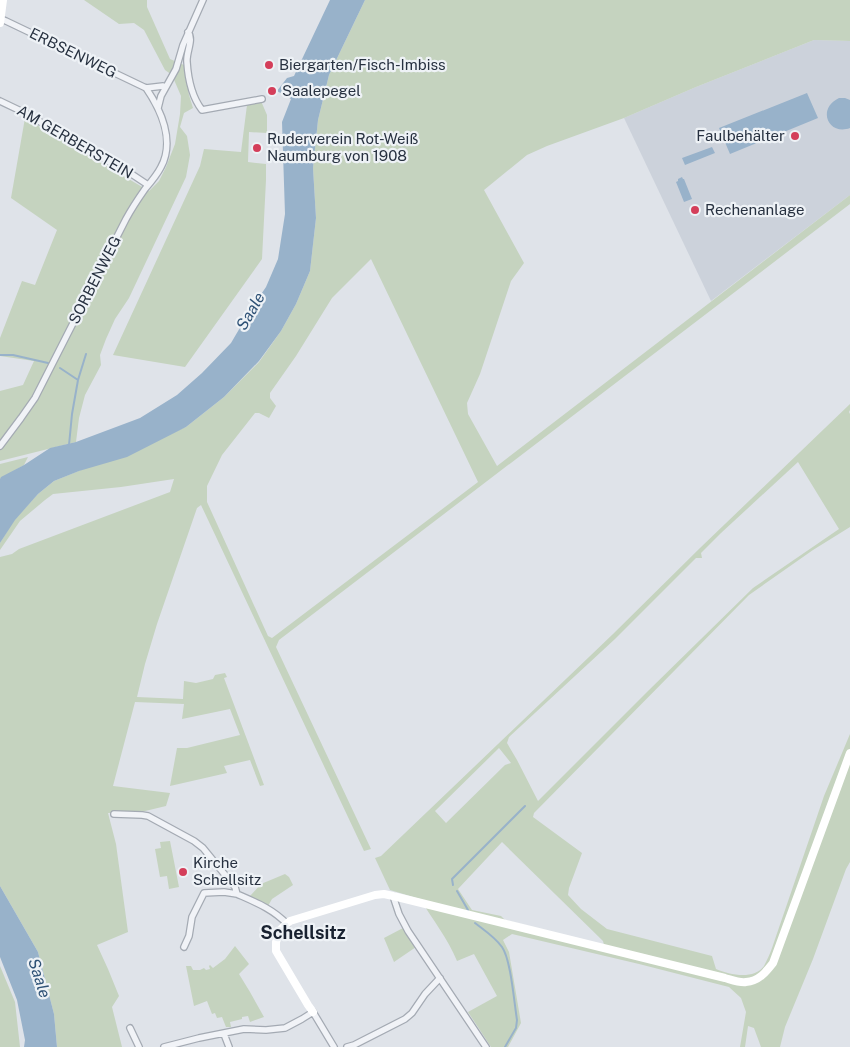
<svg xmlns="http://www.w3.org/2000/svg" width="850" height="1047" viewBox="0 0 850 1047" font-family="'Public Sans',sans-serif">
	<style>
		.built { fill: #ccd2db }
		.green { fill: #c5d3bf; fill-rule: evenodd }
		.water { fill: #98b2ca }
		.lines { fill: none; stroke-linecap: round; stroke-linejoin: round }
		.stream { stroke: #98b2ca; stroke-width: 2 }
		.street-casing { stroke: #a4aab3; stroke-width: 8 }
		.street { stroke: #f1f3f7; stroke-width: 5.5 }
		.secondary { stroke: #fff; stroke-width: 8 }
		.poi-dot { fill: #d43e5a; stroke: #eef2f6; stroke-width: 2 }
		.labels { text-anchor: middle; stroke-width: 4.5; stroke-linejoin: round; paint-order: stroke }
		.street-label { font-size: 15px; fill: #273140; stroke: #eef2f6 }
		.poi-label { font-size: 15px; fill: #273140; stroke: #eef2f6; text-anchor: start }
		.water-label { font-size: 16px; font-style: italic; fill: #2f5276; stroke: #eef2f6 }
		.quarter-label { font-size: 18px; font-weight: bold; fill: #192231; stroke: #eef2f6 }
	</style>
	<rect width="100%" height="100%" fill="#dfe3e9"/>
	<!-- built -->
	<path class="built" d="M814 40 850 41V195L711 301 624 118 696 87Z"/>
	<!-- green -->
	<path class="green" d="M84 0H147V7L170 59 184 65 189 95 193 108 184 113 180 127 187 136 190 155 186 177 129 298 115 319 106 339 100 355 101 365 85 395 79 418 76 442 0 461V391L23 385 34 361 0 356V338L22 281 35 285 57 230 11 198 25 118 149 191 159 181 166 167 175 144 180 114 181 96 172 75 165 70 144 30 134 23 119 24Z
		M365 0H850V41L814 40 696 87 624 118 547 146 527 155 484 190 524 263 511 281 480 374 467 403 468 414 497 466 850 195V204L279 640 276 647 371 849 364 851 201 505 197 508 157 624 145 664 137 697 183 699 184 681 196 683 213 679 215 675 225 673 227 677 224 678 264 785 260 786 250 760 224 766 227 773 170 786 177 748H187L240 735 230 709 182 719 184 704 135 702 113 786 170 793 166 806 141 812 108 813 116 844 128 932 97 945 108 969 119 996 112 1007 122 1047H57L54 1014 38 952 0 886V557L12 554 19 549 170 492 174 479 121 487 53 494 45 500 20 521 0 550V543L14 520 38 494 54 481 186 427 224 397 259 362 281 331 296 304 310 271 316 218 313 168 318 120 329 75ZM371 259 478 482 272 638 268 636 207 502V486L222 455 255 413H259L269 418 276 406 270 398V393L296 356 332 298Z
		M261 101 267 115V133L249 132 248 162 266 164V180L262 259 185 367 113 355 200 166 204 149 241 152 247 105Z
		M850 404V410L849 412 850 414V527L813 550 749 595 534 813 533 817 582 853 569 888 568 895 581 909 607 929 712 956 716 969C730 975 754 980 764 966 767 960 770 954 772 948L824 796 850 734V862L846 869 813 959 785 1027 780 1047H761L754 1028 748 1026 745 1047H740L746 1012 741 998 729 987 639 964 512 934 503 940 509 952 521 1023 508 1047H491L468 1012 497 996 474 954 457 961C448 939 433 920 420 899L390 890 375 858 381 856 613 634 700 548ZM798 462 839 529 753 588 649 690 538 801 517 760 507 743 509 737 615 639 696 558H702L701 553 721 533ZM499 748 511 763 505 765 446 823 435 811ZM502 842 603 941 604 945 505 920 501 916 472 910 458 889Z
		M28 457 24 465 0 479V464Z
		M170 841 179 887 169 889 167 876 160 877 155 849 161 848 160 842Z
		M285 874 289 877 293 885 272 899 268 906 250 896 261 884Z
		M403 928 416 947 394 962 384 938Z
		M235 946 249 964 239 974 250 992 264 1017 250 1022 248 1016 242 1017V1019L230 1022 231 1027H226L222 1017 217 1018 215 1013 212 1014 207 1001 194 1006 186 966H191L193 970H200L204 968 206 970 210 969 209 966 210 965 213 968 225 959Z
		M0 966 15 1002 20 1047H0Z"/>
	<!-- water -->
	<path class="water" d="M330 0H365L329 75 318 120 313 168 316 218 310 271 296 304 281 331 259 361 224 397 186 427 127 457 79 471 54 481 38 494 15 520 0 543V479L1 477 24 465 50 448 76 442 140 418 177 395 202 373 231 343 251 309 266 287 278 259 285 214 282 122 291 99 277 91 287 78 294 76Z
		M807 93 818 118 730 154 719 128Z
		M839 98H845L850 100V128C829 136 816 109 839 98Z
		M712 147 715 153 685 165 682 158Z
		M682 177 683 179H684L692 199 684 202 676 182 678 181V179Z
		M0 886 38 952 54 1014 57 1047H24L25 1040 17 1000 0 957Z"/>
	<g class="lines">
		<!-- stream -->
		<path class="stream" d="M0 355H13L48 363
			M60 368 78 380
			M69 445 72 414 78 380 86 354
			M453 885 452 879 525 806
			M457 891 468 910
			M475 923C484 930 495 937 502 947 511 960 514 1002 517 1020L516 1028 505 1047"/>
		<defs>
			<path id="street" d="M1 19 6 21 146 88 163 86 165 87
				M188 32C194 40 186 52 187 62 188 78 192 97 202 110L262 99
				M0 101 23 112 133 175 148 185
				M158 108 161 96 176 69 183 45 203 0
				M0 446 21 418 35 398 126 219C132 208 138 199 145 189 151 182 157 175 161 167 175 141 161 110 146 88
				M114 814 142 815 148 816 194 841 203 848 235 887 237 894C255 902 273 909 287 924
				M393 896 399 914 408 931 486 1047
				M184 947 189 936 192 917 204 893 224 892 237 894
				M130 1028 139 1047
				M224 1034 229 1047
				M164 1047 199 1038 244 1029 266 1030 285 1028 302 1019 313 1012 334 1047
				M347 1047 354 1045 405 1019 412 1013 425 994 440 978"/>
		</defs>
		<!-- street casing -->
		<use href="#street" class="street-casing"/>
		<!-- street -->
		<use href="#street" class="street"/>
		<!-- secondary -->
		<path class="secondary" d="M0 23 3 0
			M313 1012 308 1005 276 951V942L281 929 290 921 375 895 384 894 393 896 725 978C732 980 740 983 746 982 759 981 766 972 773 963L850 753"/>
	</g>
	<!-- markers -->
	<g class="poi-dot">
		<circle cx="269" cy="65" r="5"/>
		<circle cx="272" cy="91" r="5"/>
		<circle cx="795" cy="136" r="5"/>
		<circle cx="257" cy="148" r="5"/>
		<circle cx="695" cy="210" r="5"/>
		<circle cx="183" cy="872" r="5"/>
	</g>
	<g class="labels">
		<!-- street labels -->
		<g class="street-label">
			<text transform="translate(73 53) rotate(26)" y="5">ERBSENWEG</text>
			<text transform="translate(75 142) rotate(30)" y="5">AM GERBERSTEIN</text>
			<text transform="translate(95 280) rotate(-63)" y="5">SORBENWEG</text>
		</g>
		<!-- poi labels -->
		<g class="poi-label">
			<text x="279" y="70">Biergarten/Fisch-Imbiss</text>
			<text x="282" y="96">Saalepegel</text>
			<text x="785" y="141" text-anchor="end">Faulbehälter</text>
			<text x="267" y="144">Ruderverein Rot-Weiß<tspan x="267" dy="17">Naumburg von 1908</tspan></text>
			<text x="705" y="215">Rechenanlage</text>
			<text x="193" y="868">Kirche<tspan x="193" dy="17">Schellsitz</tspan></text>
		</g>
		<!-- water labels -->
		<g class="water-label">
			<text transform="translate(250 311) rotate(-60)" y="6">Saale</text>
			<text transform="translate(40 978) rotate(72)" y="6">Saale</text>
		</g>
		<!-- quarter labels -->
		<g class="quarter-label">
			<text x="303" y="939">Schellsitz</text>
		</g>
	</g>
</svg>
